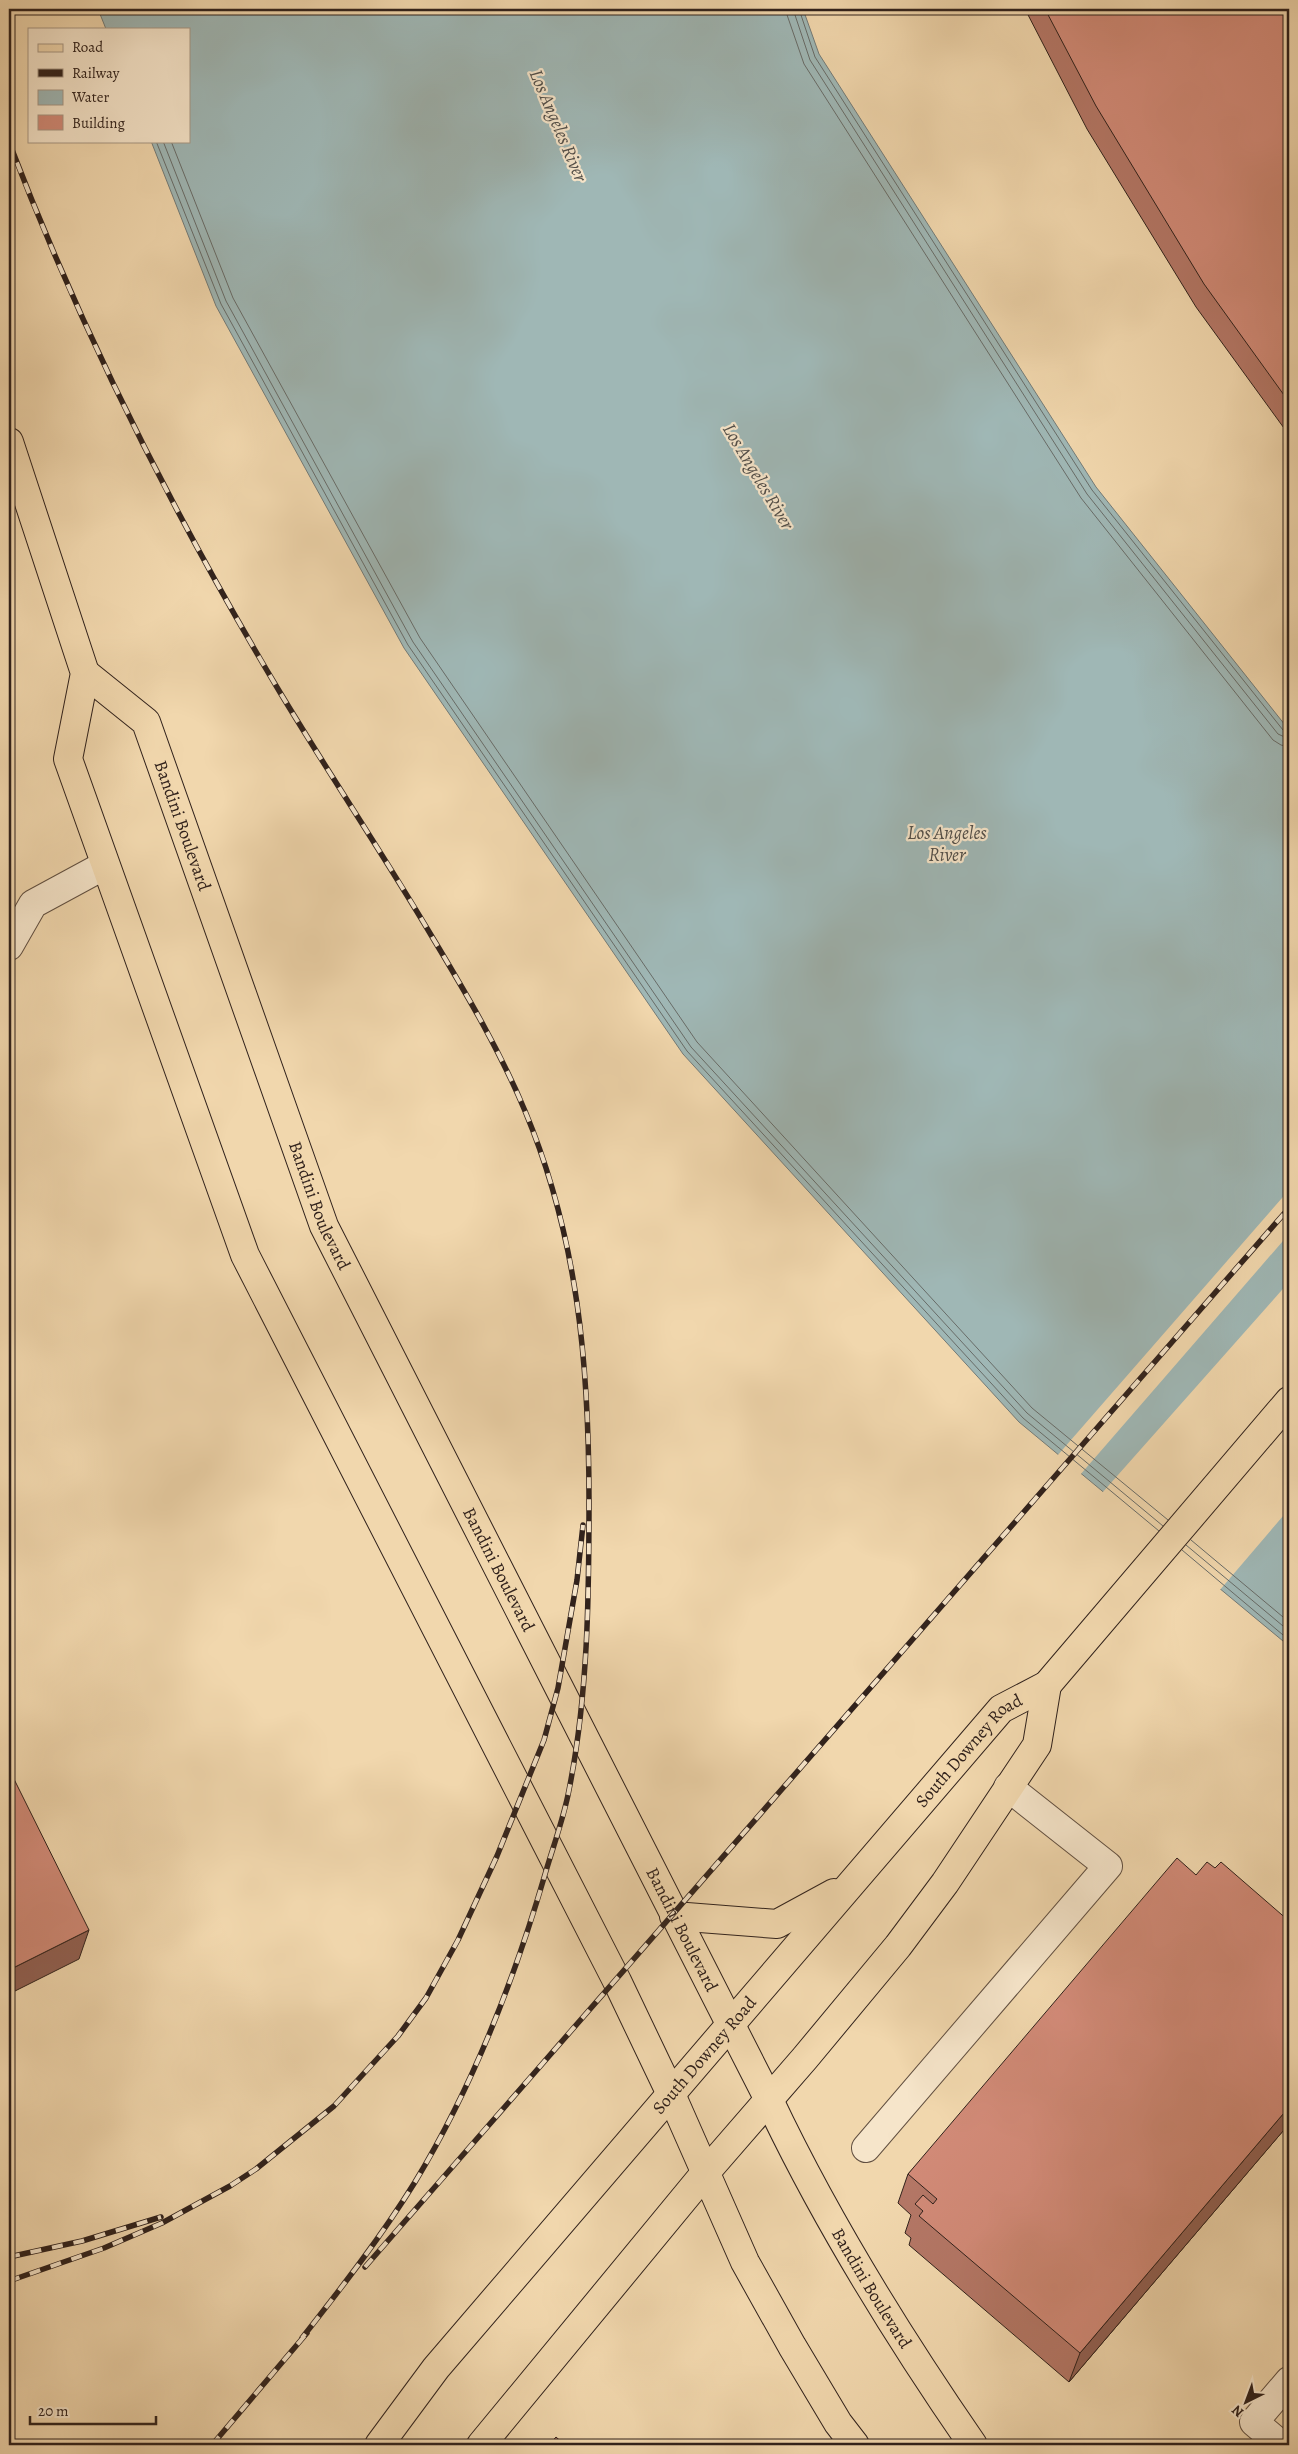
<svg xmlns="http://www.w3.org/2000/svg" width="1298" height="2454" viewBox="0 0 1298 2454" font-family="Alegreya,serif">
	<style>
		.water { fill: #9fb7b5; stroke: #737b78 }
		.pier { fill: #f1d7ad }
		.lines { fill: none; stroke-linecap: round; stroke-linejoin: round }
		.shore { stroke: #686c68; stroke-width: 1 }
		.minor-casing { stroke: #614f40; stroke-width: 30 }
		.major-casing { stroke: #31221c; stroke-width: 30 }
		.minor { stroke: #f6e5ca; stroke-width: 28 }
		.major { stroke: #f1d7ad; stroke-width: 28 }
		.rail-casing { stroke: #31221c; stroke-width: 5.5 }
		.rail { stroke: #f6e5ca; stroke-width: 4; stroke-dasharray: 11; stroke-linecap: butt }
		.wall { fill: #b47766; stroke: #31221c }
		.shaded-wall { fill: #926153; stroke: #31221c }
		.building { fill: #d18a77; stroke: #31221c }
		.labels { text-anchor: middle; stroke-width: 4.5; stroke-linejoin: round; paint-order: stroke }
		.street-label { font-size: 18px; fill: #31221c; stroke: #f6e5ca }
		.water-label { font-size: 19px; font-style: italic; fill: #524f4a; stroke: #f6e5ca }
	</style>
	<rect width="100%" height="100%" fill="#f1d7ad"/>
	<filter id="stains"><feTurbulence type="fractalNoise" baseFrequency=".004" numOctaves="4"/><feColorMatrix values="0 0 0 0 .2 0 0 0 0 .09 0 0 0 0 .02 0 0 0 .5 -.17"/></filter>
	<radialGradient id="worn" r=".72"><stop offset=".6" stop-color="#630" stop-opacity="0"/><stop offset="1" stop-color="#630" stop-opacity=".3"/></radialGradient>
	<!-- water -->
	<path class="water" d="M98 9H803L819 54 1096 487 1289 730V1646L1019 1422 683 1054 404 648 216 306 151 141H189V29H106Z"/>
	<!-- pier -->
	<path class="pier" d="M1289 1190V1234L1080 1475 1057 1456Z
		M1289 1282V1509L1219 1591 1102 1493Z"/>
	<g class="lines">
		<!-- shore -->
		<path class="shore" d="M785 9 804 64 1081 498 1273 740 1281 745 1289 747
			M793 9 810 60 1087 494 1278 734 1289 739
			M799 9 815 57 1092 490 1283 730 1289 733
			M156 141 221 304 408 645 687 1051 1023 1418 1159 1531
			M163 141 226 301 413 642 691 1047 1027 1413 1163 1526
			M171 141 233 298 420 638 697 1042 1032 1408 1168 1520
			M1191 1540 1289 1622
			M1186 1545 1289 1631
			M1182 1550 1289 1640"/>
		<defs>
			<path id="minor" d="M9 946 33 904 105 865
				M866 2148 1108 1866 1008 1787
				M1281 2445 1254 2422 1289 2381"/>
			<g id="major">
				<path d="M9 442 85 673 68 759 245 1255 617 1981 670 2092 745 2262 792 2346 838 2423 855 2445"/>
				<path id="s1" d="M85 673 146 722 324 1226 769 2100C826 2221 897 2335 973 2445"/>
				<path d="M674 1916 777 1924 834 1893"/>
				<path id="s2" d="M379 2445 436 2368 1001 1709 1047 1685 1289 1401"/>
				<path d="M481 2445 706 2172 805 2058 898 1946 945 1883 1037 1745 1047 1685"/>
			</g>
		</defs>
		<!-- minor casing -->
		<use href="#minor" class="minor-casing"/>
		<!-- major casing -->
		<use href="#major" class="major-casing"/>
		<!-- minor -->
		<use href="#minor" class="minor"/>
		<!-- major -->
		<use href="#major" class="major"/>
		<defs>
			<path id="rail" d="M9 142C82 333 176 519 281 694 331 777 385 857 434 940 467 995 500 1051 525 1111 578 1238 589 1365 589 1501 589 1597 588 1695 569 1790 564 1817 554 1844 546 1871 515 1978 473 2086 415 2182 381 2237 342 2287 302 2338
				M9 2257 82 2241 161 2217
				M365 2267 1289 1208
				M9 2281 104 2248 162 2223 230 2186 256 2169 334 2106 398 2036 426 1998 458 1940 497 1856 544 1740 558 1688 577 1580 583 1525
				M212 2445 307 2333"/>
		</defs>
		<!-- rail casing -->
		<use href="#rail" class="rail-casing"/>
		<!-- rail -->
		<use href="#rail" class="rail"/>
	</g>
	<!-- wall -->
	<path class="wall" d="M1025 9H1289V435L1196 307 1087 129Z
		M1215 1868 1289 1921V2124L1069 2382 909 2245 911 2238 905 2233 911 2215 898 2203 908 2174 1196 1875Z"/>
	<!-- shaded-wall -->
	<path class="shaded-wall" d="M89 1930 79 1959 9 1994V1970Z
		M1289 2107V2124L1069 2382 1080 2353Z"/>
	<!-- building -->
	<path class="building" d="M1045 9H1289V402L1204 284 1096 106Z
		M9 1769 89 1930 9 1970Z
		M1177 1858 1196 1875 1207 1862 1215 1868 1221 1862 1289 1921V2107L1080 2353 919 2216 923 2211 915 2204 923 2195 933 2204 937 2199 908 2174Z
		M556 2437 565 2445H549Z"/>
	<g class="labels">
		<!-- street labels -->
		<g class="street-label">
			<text dy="6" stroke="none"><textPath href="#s1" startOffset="188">Bandini Boulevard</textPath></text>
			<text dy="6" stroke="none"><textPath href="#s1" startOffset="592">Bandini Boulevard</textPath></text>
			<text dy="6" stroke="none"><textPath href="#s1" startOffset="998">Bandini Boulevard</textPath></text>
			<text dy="6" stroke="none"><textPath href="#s2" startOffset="912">South Downey Road</textPath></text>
			<text dy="6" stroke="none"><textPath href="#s1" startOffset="1402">Bandini Boulevard</textPath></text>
			<text dy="6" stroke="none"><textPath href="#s2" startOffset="508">South Downey Road</textPath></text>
			<text dy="6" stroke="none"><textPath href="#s1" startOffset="1808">Bandini Boulevard</textPath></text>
		</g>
		<!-- water labels -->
		<g class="water-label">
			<text transform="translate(559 125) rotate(67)" y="7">Los Angeles River</text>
			<text transform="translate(759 476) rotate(59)" y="7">Los Angeles River</text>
			<text x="947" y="839">Los Angeles<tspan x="947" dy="22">River</tspan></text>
		</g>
	</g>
	<!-- margin -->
	<rect width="1298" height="2454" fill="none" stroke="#f1d7ad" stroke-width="30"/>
	<rect x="10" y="10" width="1278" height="2434" fill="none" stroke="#31221c" stroke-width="2.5"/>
	<rect x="15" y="15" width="1268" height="2424" fill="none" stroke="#31221c"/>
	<!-- legend -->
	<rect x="28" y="28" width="162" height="115" fill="#f6e5ca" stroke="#a79784"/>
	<rect x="38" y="44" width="25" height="8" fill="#f1d7ad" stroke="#a79784"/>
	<text x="72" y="52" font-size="15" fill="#31221c">Road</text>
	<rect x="38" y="69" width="25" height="8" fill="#31221c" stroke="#a79784"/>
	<text x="72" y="78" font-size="15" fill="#31221c">Railway</text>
	<rect x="38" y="90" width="25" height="15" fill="#9fb7b5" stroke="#a79784"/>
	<text x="72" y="102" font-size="15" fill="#31221c">Water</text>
	<rect x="38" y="115" width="25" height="15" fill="#d18a77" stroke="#a79784"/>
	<text x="72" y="128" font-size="15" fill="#31221c">Building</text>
	<!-- north arrow -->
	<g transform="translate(1246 2402) rotate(222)" stroke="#f6e5ca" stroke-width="4" paint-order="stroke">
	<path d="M0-4L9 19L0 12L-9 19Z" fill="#31221c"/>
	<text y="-8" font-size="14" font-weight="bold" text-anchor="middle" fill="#31221c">N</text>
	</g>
	<!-- scale -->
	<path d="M30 2416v8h126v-8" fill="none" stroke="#31221c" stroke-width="2.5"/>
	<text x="38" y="2416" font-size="15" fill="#31221c" stroke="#f6e5ca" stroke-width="4" paint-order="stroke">20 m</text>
	<rect width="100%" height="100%" filter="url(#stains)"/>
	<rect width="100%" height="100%" fill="url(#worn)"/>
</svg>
